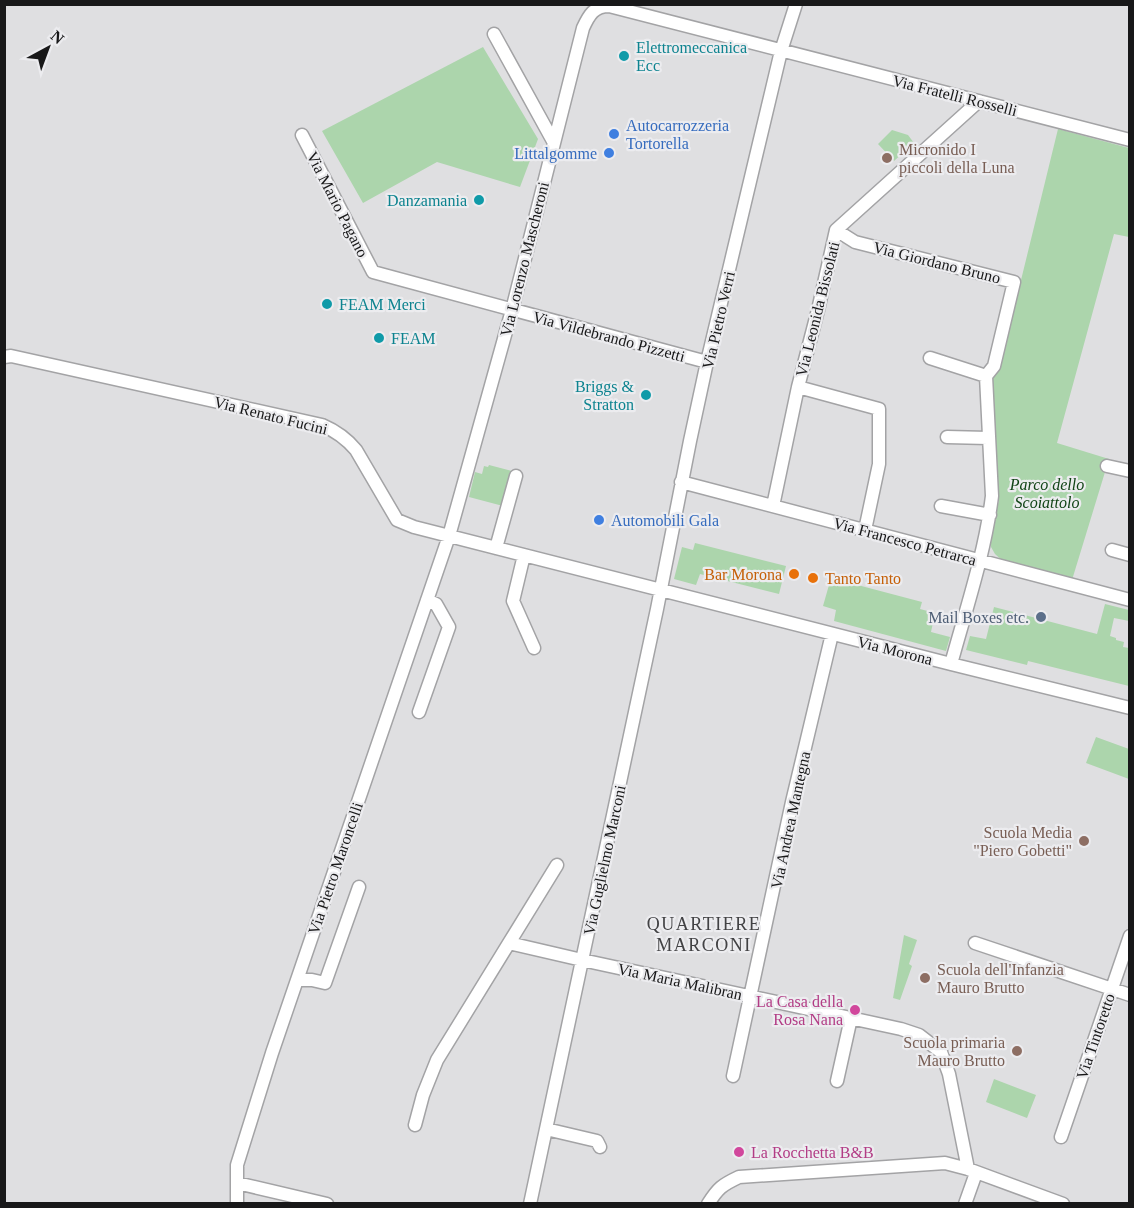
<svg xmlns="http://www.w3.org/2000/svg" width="1134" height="1208" viewBox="0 0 1134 1208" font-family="'Times New Roman',serif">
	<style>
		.green { fill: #acd5ac }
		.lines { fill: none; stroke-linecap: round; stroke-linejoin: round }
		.minor-casing { stroke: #a3a3a5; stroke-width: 15 }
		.minor { stroke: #fff; stroke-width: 12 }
		.culture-dot { fill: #0f9aa8; stroke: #ececef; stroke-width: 2 }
		.shop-dot { fill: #3f7fe0; stroke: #ececef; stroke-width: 2 }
		.education-dot { fill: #8d6e63; stroke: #ececef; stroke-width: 2 }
		.food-dot { fill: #e8710a; stroke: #ececef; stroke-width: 2 }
		.service-dot { fill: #5c6f8a; stroke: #ececef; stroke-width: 2 }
		.hotel-dot { fill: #d1479c; stroke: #ececef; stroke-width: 2 }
		.labels { text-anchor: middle; stroke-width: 4.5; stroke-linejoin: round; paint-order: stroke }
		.culture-label { font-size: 16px; fill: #0d838f; stroke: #ececef; text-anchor: start }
		.street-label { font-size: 16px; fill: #181819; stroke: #ececef }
		.shop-label { font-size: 16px; fill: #366cbe; stroke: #ececef; text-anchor: start }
		.education-label { font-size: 16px; fill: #785e54; stroke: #ececef; text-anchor: start }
		.park-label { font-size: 16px; font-style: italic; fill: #114416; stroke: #ececef }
		.food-label { font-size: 16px; fill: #c56008; stroke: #ececef; text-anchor: end }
		.service-label { font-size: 16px; fill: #4e5e75; stroke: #ececef; text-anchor: end }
		.hotel-label { font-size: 16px; fill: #b23c85; stroke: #ececef; text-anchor: end }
		.neighbourhood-label { font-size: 18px; letter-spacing: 1.5px; fill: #424244; stroke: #ececef }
	</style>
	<rect width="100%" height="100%" fill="#dfdfe1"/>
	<!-- green -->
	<path class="green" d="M483 47 538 139 520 187 437 162 363 203 322 131Z
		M1058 129 1129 148V237L1114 234 1057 443 1109 459 1072 580 1004 562 995 554 991 547 990 541 999 500 990 381 1000 366Z
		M892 130 908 135 914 143 894 161 878 144Z
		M489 465 512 471 503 506 469 497 475 472 482 474 484 466 488 467Z
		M695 543 786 566 779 594 700 574 696 585 674 579 682 547 693 550Z
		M831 578 922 602 920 609 935 613 931 632 950 637 946 651 834 621 836 610 823 606Z
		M1105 604 1129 610V621L1114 618 1110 636 1116 638V640L1124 642 1123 647 1129 648V686L1028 661 1027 665 966 650 970 636 986 639 994 607 1097 634Z
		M1096 737 1129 749V779L1086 763Z
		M904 935 917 940 909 964 912 966 900 1000 893 998Z
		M994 1079 1036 1095 1027 1118 986 1102Z"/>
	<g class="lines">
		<defs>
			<path id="minor" d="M494 34 553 141
				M302 135 373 272 707 362
				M836 230 855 242 1014 282 994 366 986 376 992 496C985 553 966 609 951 664
				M4 357 11 356 322 425C336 431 346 438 356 450L397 520 414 527 951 664 1130 708
				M930 358 986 376
				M798 387 879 409V464L865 530
				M947 437 988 438
				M1107 466 1130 471
				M681 482 1130 600
				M773 506 798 387 818 310 836 230 979 101
				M941 506 990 515
				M496 548 516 476
				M1112 550 1130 555
				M524 555 513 601 534 648
				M419 712 449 627 436 604 427 600
				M509 943 557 865
				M975 943 1130 995
				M297 980H312L325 983 359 887
				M733 1076 792 802 832 634
				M837 1081 851 1018
				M415 1125 423 1095 437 1060 509 943 582 960 901 1029 919 1035 941 1052 949 1074 968 1169
				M546 1129 597 1141 600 1147
				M1061 1137 1130 936
				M237 1183 327 1204
				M237 1204V1165L272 1053 449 536 512 310 583 28C589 15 594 6 609 6L1130 140
				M530 1204 657 609 690 441 707 362 781 51 796 4
				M708 1204C718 1188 722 1185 739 1177L945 1163 968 1169 1063 1204
				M965 1204 976 1173"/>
		</defs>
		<!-- minor casing -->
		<use href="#minor" class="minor-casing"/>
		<!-- minor -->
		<use href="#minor" class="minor"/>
	</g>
	<!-- markers -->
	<g class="culture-dot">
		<circle cx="624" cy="56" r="6"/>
		<circle cx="479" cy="200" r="6"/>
		<circle cx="327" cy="304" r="6"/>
		<circle cx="379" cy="338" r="6"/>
		<circle cx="646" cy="395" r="6"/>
	</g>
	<g class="shop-dot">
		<circle cx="614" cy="134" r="6"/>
		<circle cx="609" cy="153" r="6"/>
		<circle cx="599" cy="520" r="6"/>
	</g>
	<g class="education-dot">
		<circle cx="887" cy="158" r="6"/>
		<circle cx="1084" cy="841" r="6"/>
		<circle cx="925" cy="978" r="6"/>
		<circle cx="1017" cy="1051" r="6"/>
	</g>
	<g class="food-dot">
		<circle cx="794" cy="574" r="6"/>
		<circle cx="813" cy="578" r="6"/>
	</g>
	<circle class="service-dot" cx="1041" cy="617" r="6"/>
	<g class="hotel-dot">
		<circle cx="855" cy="1010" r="6"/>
		<circle cx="739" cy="1152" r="6"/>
	</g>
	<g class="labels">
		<!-- culture labels -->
		<g class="culture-label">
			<text x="636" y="53">Elettromeccanica<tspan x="636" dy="18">Ecc</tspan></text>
			<text x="467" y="206" text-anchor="end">Danzamania</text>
			<text x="339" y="310">FEAM Merci</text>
			<text x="391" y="344">FEAM</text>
			<text x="634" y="392" text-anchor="end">Briggs &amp;<tspan x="634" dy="18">Stratton</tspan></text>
		</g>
		<!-- street labels -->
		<g class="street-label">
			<text transform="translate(955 95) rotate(14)" y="6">Via Fratelli Rosselli</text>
			<text transform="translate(338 204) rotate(63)" y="6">Via Mario Pagano</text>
			<text transform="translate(524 259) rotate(-76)" y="6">Via Lorenzo Mascheroni</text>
			<text transform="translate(937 262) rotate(14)" y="6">Via Giordano Bruno</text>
			<text transform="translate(817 309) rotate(-76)" y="6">Via Leonida Bissolati</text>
			<text transform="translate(718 320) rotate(-77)" y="6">Via Pietro Verri</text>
			<text transform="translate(609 336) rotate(15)" y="6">Via Vildebrando Pizzetti</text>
			<text transform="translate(271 415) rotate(14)" y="6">Via Renato Fucini</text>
			<text transform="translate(905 541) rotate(15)" y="6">Via Francesco Petrarca</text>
			<text transform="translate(895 650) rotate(14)" y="6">Via Morona</text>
			<text transform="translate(790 820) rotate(-78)" y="6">Via Andrea Mantegna</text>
			<text transform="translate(604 860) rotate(-78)" y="6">Via Guglielmo Marconi</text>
			<text transform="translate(335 868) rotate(-71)" y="6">Via Pietro Maroncelli</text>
			<text transform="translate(680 981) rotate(12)" y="6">Via Maria Malibran</text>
			<text transform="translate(1095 1036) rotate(-71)" y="6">Via Tintoretto</text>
		</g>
		<!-- shop labels -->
		<g class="shop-label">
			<text x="626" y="131">Autocarrozzeria<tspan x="626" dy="18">Tortorella</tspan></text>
			<text x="597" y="159" text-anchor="end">Littalgomme</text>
			<text x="611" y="526">Automobili Gala</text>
		</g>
		<!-- education labels -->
		<g class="education-label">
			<text x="899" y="155">Micronido I<tspan x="899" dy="18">piccoli della Luna</tspan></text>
			<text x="1072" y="838" text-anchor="end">Scuola Media<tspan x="1072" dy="18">"Piero Gobetti"</tspan></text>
			<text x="937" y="975">Scuola dell'Infanzia<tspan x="937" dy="18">Mauro Brutto</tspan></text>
			<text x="1005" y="1048" text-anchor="end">Scuola primaria<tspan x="1005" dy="18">Mauro Brutto</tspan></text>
		</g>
		<!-- park labels -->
		<g class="park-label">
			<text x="1047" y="490">Parco dello<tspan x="1047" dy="18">Scoiattolo</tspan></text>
		</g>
		<!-- food labels -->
		<g class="food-label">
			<text x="782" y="580">Bar Morona</text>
			<text x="825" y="584" text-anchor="start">Tanto Tanto</text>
		</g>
		<!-- service labels -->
		<g class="service-label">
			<text x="1029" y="623">Mail Boxes etc.</text>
		</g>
		<!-- hotel labels -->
		<g class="hotel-label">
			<text x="843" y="1007">La Casa della<tspan x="843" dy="18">Rosa Nana</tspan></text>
			<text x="751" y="1158" text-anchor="start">La Rocchetta B&amp;B</text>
		</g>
		<!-- neighbourhood labels -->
		<g class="neighbourhood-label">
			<text x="704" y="930">QUARTIERE<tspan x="704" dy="21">MARCONI</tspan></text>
		</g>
	</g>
	<!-- border -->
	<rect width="1134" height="1208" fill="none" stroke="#181819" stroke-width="12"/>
	<!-- north arrow -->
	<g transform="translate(48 48) rotate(41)" stroke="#ececef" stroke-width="4.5" paint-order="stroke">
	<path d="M0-4.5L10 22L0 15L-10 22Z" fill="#181819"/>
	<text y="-9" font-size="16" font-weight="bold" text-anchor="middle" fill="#181819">N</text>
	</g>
</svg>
